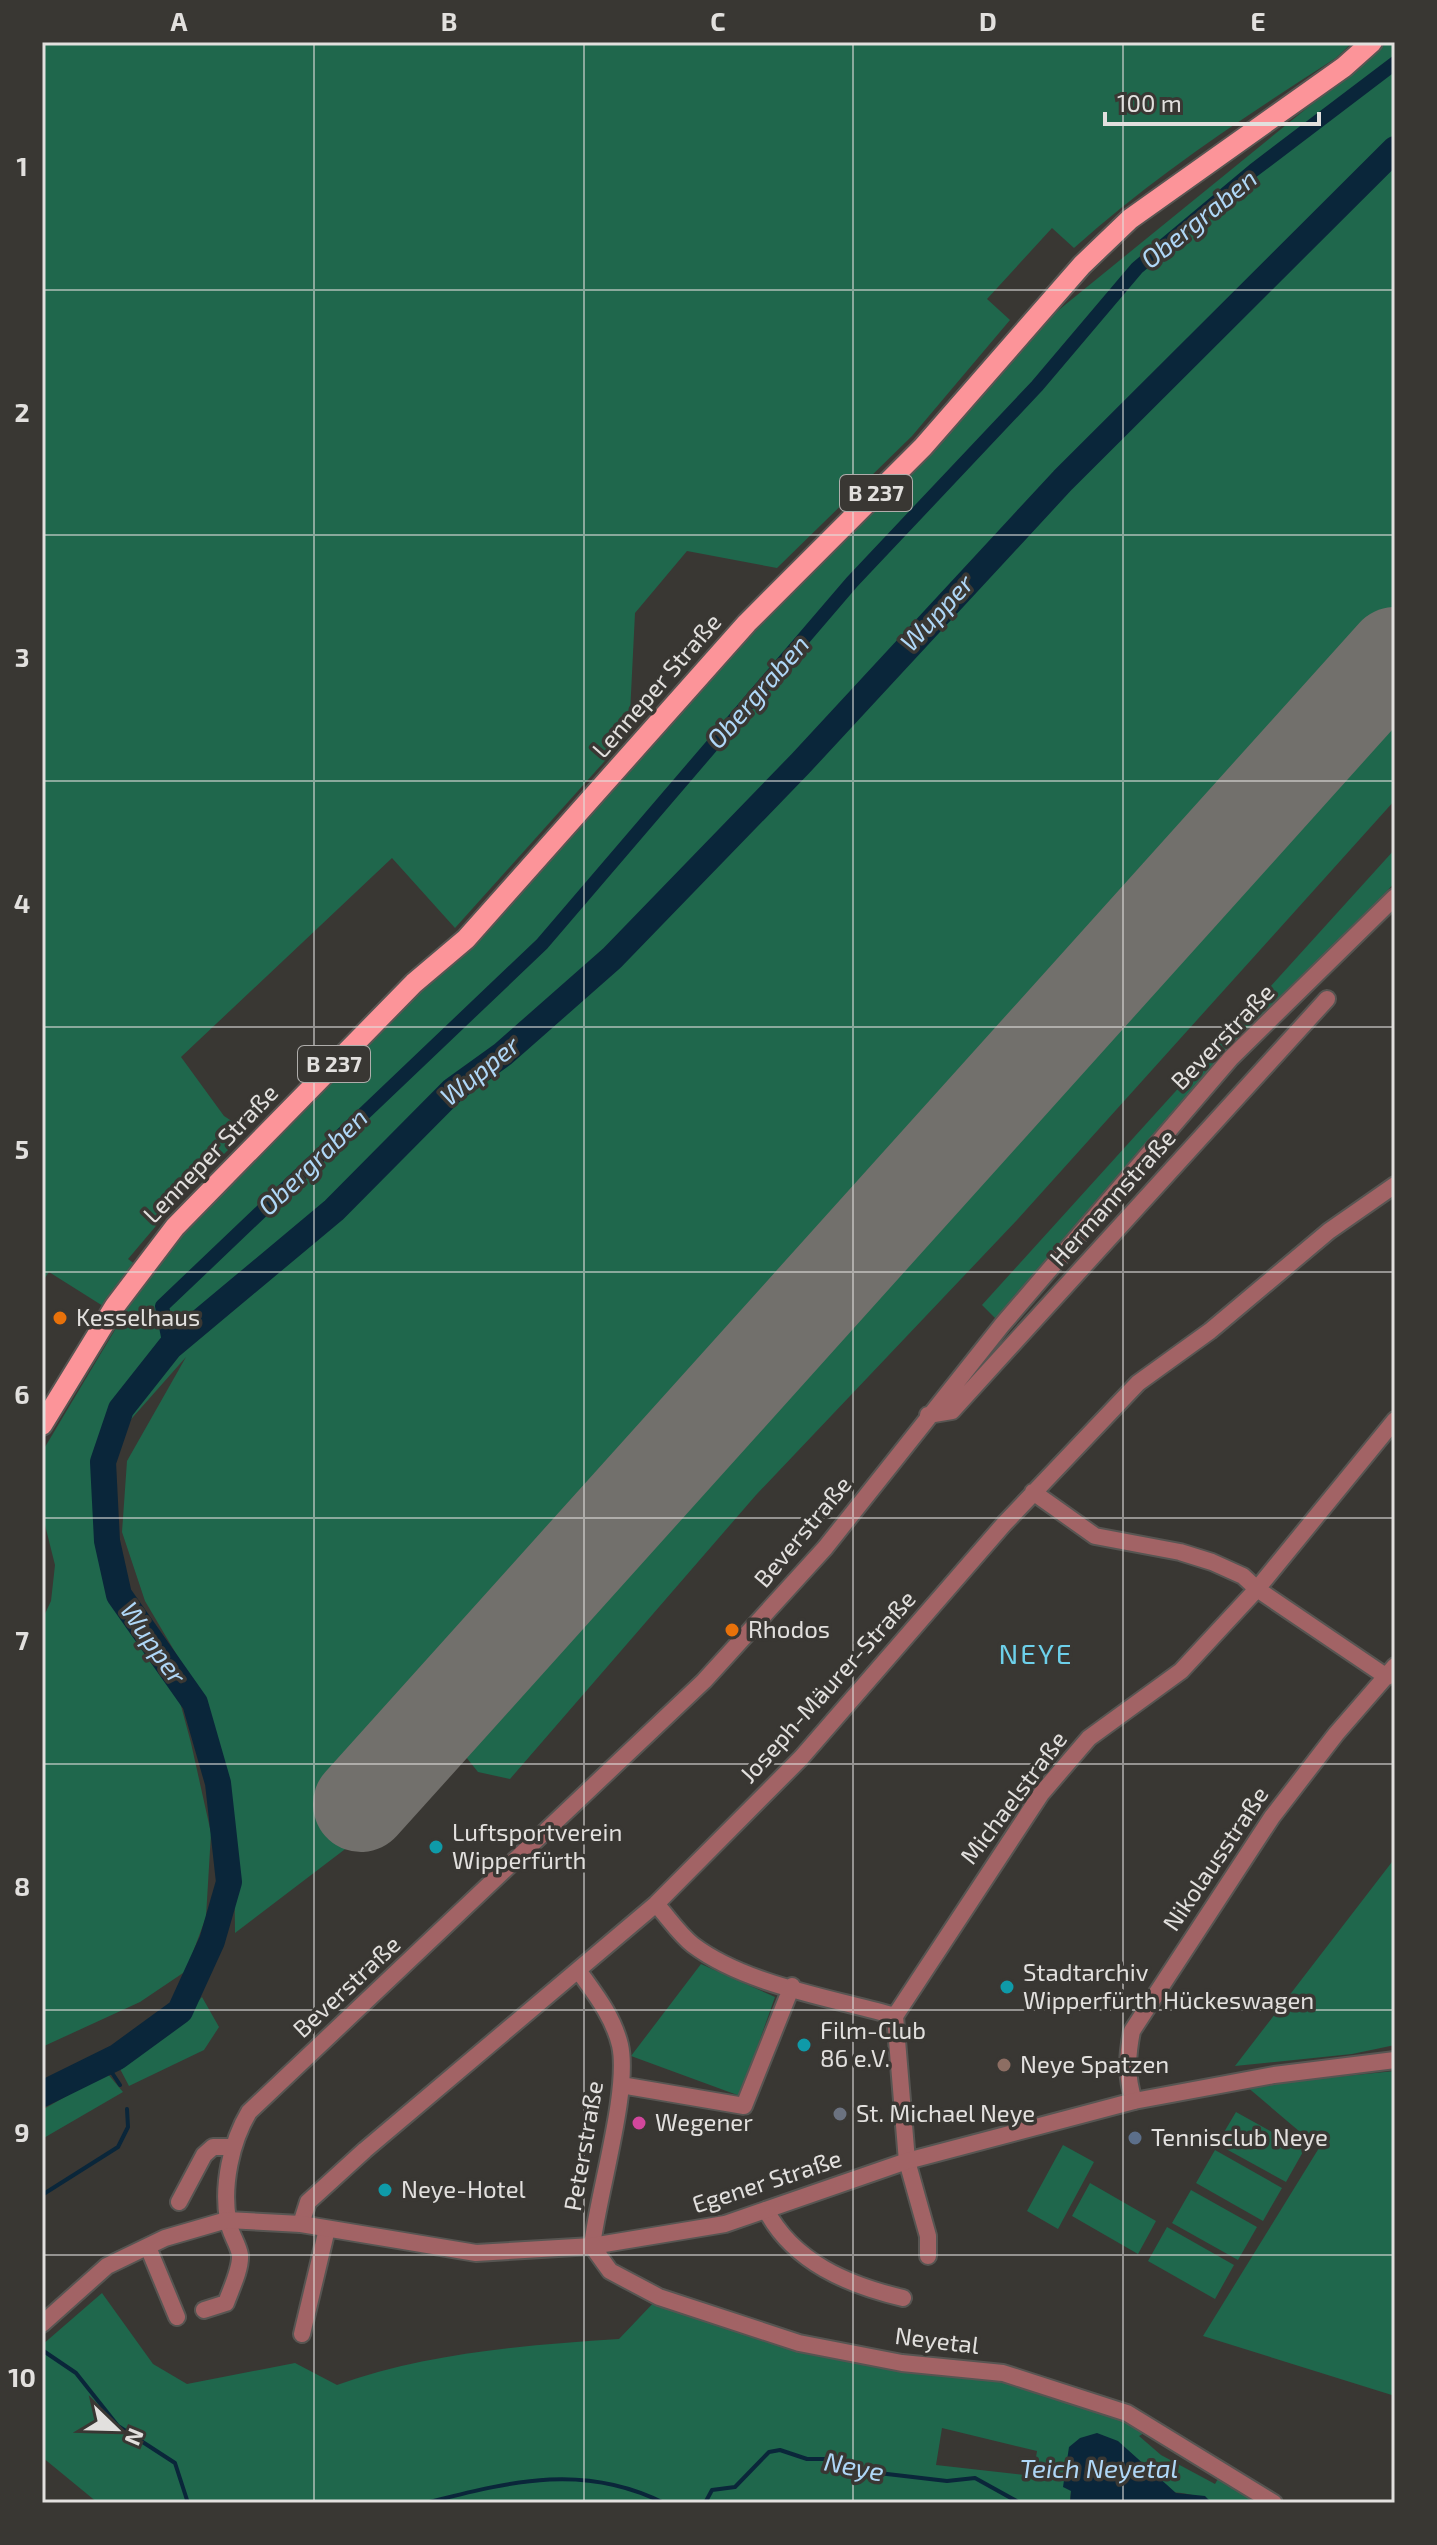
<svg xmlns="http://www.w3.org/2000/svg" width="1437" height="2545" viewBox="0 0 1437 2545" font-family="'Exo 2',sans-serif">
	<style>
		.green { fill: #1f674c; fill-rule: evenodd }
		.water { fill: #0a263a }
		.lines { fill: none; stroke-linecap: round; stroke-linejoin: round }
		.stream { stroke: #0a263a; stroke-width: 4 }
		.canal { stroke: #0a263a; stroke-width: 14 }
		.river { stroke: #0a263a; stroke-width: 26 }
		.runway { stroke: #72706c; stroke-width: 96 }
		.minor-casing { stroke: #575552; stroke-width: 20 }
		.tertiary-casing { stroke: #575552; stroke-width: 20 }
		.primary-casing { stroke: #575552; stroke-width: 24 }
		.minor { stroke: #a26365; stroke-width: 16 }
		.tertiary { stroke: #a26365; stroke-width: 16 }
		.primary { stroke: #fc9499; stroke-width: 20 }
		.grid { fill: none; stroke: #e2e0de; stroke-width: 2; stroke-opacity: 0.55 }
		.food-dot { fill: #e8710a; stroke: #393733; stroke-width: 3 }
		.culture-dot { fill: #0f9aa8; stroke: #393733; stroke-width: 3 }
		.education-dot { fill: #8d6e63; stroke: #393733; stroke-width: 3 }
		.worship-dot { fill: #6b7280; stroke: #393733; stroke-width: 3 }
		.hotel-dot { fill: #d1479c; stroke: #393733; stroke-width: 3 }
		.service-dot { fill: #5c6f8a; stroke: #393733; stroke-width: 3 }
		.labels { text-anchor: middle; stroke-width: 7; stroke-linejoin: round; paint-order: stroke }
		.shield { fill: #393733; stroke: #afadab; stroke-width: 2 }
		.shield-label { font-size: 22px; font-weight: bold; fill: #e2e0de }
		.street-label { font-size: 24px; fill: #e2e0de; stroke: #393733 }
		.poi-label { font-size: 24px; fill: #e2e0de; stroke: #393733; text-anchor: start }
		.water-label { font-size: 26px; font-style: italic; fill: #afd7f7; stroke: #393733 }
		.quarter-label { font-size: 28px; letter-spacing: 2px; fill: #6dd0ea; stroke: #393733 }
		.neatline { fill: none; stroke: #e2e0de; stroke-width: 3 }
		.grid-label { font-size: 26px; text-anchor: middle; font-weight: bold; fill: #e2e0de }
	</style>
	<rect width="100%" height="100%" fill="#393733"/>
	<!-- green -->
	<path class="green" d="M42 42H1353L1336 58C1244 117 1155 175 1074 248L1052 228 987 299 1010 320 912 436 777 568 687 551 635 613 629 734 455 928 392 858 181 1057 224 1116 247 1131 177 1201 128 1259 148 1274 263 1147 421 992 473 947 728 659 929 454 1055 313 1388 42H1395V800L1017 1220 756 1495 510 1779 478 1772 466 1757 235 1933 234 1839 222 1753 204 1701 145 1601 122 1532 127 1461 186 1357 95 1460 107 1552 125 1606 169 1661 191 1743 211 1833 206 1917 186 1971 140 2002 42 2047V1620L51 1601 55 1565 44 1521 42 1452 122 1318 49 1272 42 1282Z
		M1395 849V882L1002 1325 982 1305Z
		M1395 1858V2045L1352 2054 1235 2066Z
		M701 1964 775 1997 740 2096 631 2056Z
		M202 1997 219 2027 204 2050 129 2086 119 2067 168 2033Z
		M1395 2071V2396L1203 2336 1319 2148 1246 2086Z
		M107 2073 123 2092 42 2139V2110Z
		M1236 2112 1304 2150 1286 2182 1217 2144Z
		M1063 2145 1094 2162 1058 2229 1027 2211Z
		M1215 2150 1282 2188 1263 2221 1196 2183Z
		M1090 2183 1156 2221 1138 2254 1072 2216Z
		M1191 2190 1257 2227 1238 2260 1172 2223Z
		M1167 2227 1234 2265 1215 2299 1148 2261Z
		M102 2293 153 2364 187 2384 295 2363 337 2385C426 2353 525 2345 619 2339L659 2297 800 2343 1003 2373 1151 2429 1139 2436 1161 2455 1215 2484 1223 2470 1274 2503H1212C1193 2485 1100 2492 1071 2491L1070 2503H98L42 2457V2345ZM942 2428 1037 2451 1033 2476 936 2465Z"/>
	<!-- water -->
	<path class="water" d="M1097 2433 1118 2441 1176 2493 1205 2496 1212 2503H1070L1071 2491 1063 2487 1069 2447 1080 2438Z"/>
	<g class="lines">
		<!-- stream -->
		<path class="stream" d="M105 2062 120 2085
			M42 2195 118 2147 128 2127 127 2109
			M42 2350 76 2373 118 2426 175 2463 188 2503
			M425 2503C510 2482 582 2462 664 2503
			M705 2503 712 2490 735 2487 769 2452 780 2450 807 2459H840L870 2472 947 2481 975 2478 1020 2503"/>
		<!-- canal -->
		<path class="canal" d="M170 1347 162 1306 542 944 852 582 1037 386 1137 268 1254 170 1395 63"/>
		<!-- river -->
		<path class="river" d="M42 2094 117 2057 180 2011 212 1941 229 1882 218 1783 195 1703 119 1595 107 1541 103 1462 121 1409 170 1347 334 1210 453 1090 503 1054 612 958 800 764 1063 480 1395 149"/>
		<!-- runway -->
		<path class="runway" d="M361 1804 1395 655"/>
		<defs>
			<path id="minor" d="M928 1415 952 1411 1327 999
				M1033 1492 1095 1536 1180 1552 1212 1562 1243 1576 1257 1589 1387 1677
				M656 1904C668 1917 679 1934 693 1945 746 1985 832 1998 895 2016
				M578 1970C595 1994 613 2016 620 2045 630 2090 598 2194 592 2246L610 2271 659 2297 799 2343 902 2363 1003 2373 1127 2413 1274 2503
				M621 2085 744 2106 792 1986
				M1134 2101C1126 2076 1127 2057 1132 2031L1272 1817 1336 1734 1395 1666
				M179 2202 204 2155 213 2147H233
				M766 2210C793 2262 848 2285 903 2298
				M301 2224 308 2202 365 2150 656 1904 801 1758 1004 1524 1138 1383 1210 1331 1329 1231 1395 1185
				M148 2247 177 2317
				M928 2256V2236L907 2161 895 2016 1041 1794 1089 1738 1181 1671 1257 1589 1395 1420
				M204 2310 226 2303C231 2289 241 2269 240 2255 238 2243 229 2232 228 2220 222 2185 231 2142 249 2112L704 1681 825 1548 1002 1325 1231 1058 1395 897
				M302 2334 327 2229"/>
			<path id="tertiary" d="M42 2324 107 2266 165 2238 227 2220 301 2224 476 2253 592 2246 725 2224 907 2161 1134 2101 1274 2075 1395 2060"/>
			<path id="primary" d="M42 1425 115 1306 175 1227 414 983 466 939 747 623 923 447 1082 265 1130 219 1344 67 1372 42"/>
		</defs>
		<!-- minor casing -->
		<use href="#minor" class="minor-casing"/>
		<!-- tertiary casing -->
		<use href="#tertiary" class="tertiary-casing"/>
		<!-- primary casing -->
		<use href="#primary" class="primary-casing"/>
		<!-- minor -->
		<use href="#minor" class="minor"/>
		<!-- tertiary -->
		<use href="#tertiary" class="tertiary"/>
		<!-- primary -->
		<use href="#primary" class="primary"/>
	</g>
	<!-- grid -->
	<path class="grid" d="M314 42V2503M584 42V2503M853 42V2503M1123 42V2503M42 290H1395M42 535H1395M42 781H1395M42 1027H1395M42 1272H1395M42 1518H1395M42 1764H1395M42 2010H1395M42 2255H1395"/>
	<!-- markers -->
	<g class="food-dot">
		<circle cx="60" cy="1318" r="8"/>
		<circle cx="732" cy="1630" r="8"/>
	</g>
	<g class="culture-dot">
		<circle cx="436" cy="1847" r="8"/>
		<circle cx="1007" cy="1987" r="8"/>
		<circle cx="804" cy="2045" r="8"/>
		<circle cx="385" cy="2190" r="8"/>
	</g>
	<circle class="education-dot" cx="1004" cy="2065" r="8"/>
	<circle class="worship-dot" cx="840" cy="2114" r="8"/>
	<circle class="hotel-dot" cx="639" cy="2123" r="8"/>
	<circle class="service-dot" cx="1135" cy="2138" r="8"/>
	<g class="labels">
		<!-- shield labels -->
		<g class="shield">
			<rect x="840" y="475" width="72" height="36" rx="6"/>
			<rect x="298" y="1046" width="72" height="36" rx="6"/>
		</g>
		<g class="shield-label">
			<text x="876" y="501">B 237</text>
			<text x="334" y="1072">B 237</text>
		</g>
		<!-- street labels -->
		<g class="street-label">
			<text transform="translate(657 686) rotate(-49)" y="8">Lenneper Straße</text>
			<text transform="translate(1223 1037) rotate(-46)" y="8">Beverstraße</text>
			<text transform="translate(211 1154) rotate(-46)" y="8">Lenneper Straße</text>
			<text transform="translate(1113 1198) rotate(-48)" y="8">Hermannstraße</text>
			<text transform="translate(803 1532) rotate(-50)" y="8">Beverstraße</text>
			<text transform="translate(828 1687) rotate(-48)" y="8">Joseph-Mäurer-Straße</text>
			<text transform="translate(1014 1798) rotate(-53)" y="8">Michaelstraße</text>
			<text transform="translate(1216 1859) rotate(-56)" y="8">Nikolausstraße</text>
			<text transform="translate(347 1987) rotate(-43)" y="8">Beverstraße</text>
			<text transform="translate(584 2146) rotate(-80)" y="8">Peterstraße</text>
			<text transform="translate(767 2182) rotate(-18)" y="8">Egener Straße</text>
			<text transform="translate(937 2341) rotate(7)" y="8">Neyetal</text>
		</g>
		<!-- poi labels -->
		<g class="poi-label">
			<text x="76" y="1326">Kesselhaus</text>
			<text x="748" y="1638">Rhodos</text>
			<text x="452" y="1841">Luftsportverein<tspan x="452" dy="28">Wipperfürth</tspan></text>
			<text x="1023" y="1981">Stadtarchiv<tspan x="1023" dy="28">Wipperfürth Hückeswagen</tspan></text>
			<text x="820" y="2039">Film-Club<tspan x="820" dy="28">86 e.V.</tspan></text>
			<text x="1020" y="2073">Neye Spatzen</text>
			<text x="856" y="2122">St. Michael Neye</text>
			<text x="655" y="2131">Wegener</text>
			<text x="1151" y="2146">Tennisclub Neye</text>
			<text x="401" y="2198">Neye-Hotel</text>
		</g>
		<!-- water labels -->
		<g class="water-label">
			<text transform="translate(1199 219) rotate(-39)" y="9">Obergraben</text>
			<text transform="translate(937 613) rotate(-47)" y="9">Wupper</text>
			<text transform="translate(758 692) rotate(-49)" y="9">Obergraben</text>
			<text transform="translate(480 1071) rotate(-39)" y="9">Wupper</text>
			<text transform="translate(313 1162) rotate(-44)" y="9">Obergraben</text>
			<text transform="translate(153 1643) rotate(55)" y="9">Wupper</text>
			<text transform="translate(854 2467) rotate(11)" y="9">Neye</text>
			<text x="1099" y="2478">Teich Neyetal</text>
		</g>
		<!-- quarter labels -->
		<g class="quarter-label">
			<text x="1036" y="1664">NEYE</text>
		</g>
	</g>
	<!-- border -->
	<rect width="1437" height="2545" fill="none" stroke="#393733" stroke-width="88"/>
	<!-- north arrow -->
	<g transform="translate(116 2429) rotate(113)" stroke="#393733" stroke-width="6" paint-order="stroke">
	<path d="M0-6L14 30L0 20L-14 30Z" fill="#e2e0de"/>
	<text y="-12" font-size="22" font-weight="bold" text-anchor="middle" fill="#e2e0de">N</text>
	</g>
	<!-- scale -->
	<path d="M1105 112v12h214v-12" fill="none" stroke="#e2e0de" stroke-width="4"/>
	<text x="1117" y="112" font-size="24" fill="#e2e0de" stroke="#393733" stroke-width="6" paint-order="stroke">100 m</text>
	<rect x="44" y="44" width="1349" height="2457" class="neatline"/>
	<g class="grid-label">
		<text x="179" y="31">A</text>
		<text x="449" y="31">B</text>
		<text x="718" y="31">C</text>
		<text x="988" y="31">D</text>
		<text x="1258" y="31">E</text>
		<text x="22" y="176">1</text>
		<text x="22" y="422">2</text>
		<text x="22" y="667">3</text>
		<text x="22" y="913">4</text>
		<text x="22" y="1159">5</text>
		<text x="22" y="1404">6</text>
		<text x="22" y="1650">7</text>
		<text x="22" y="1896">8</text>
		<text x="22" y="2142">9</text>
		<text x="22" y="2387">10</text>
	</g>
</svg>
